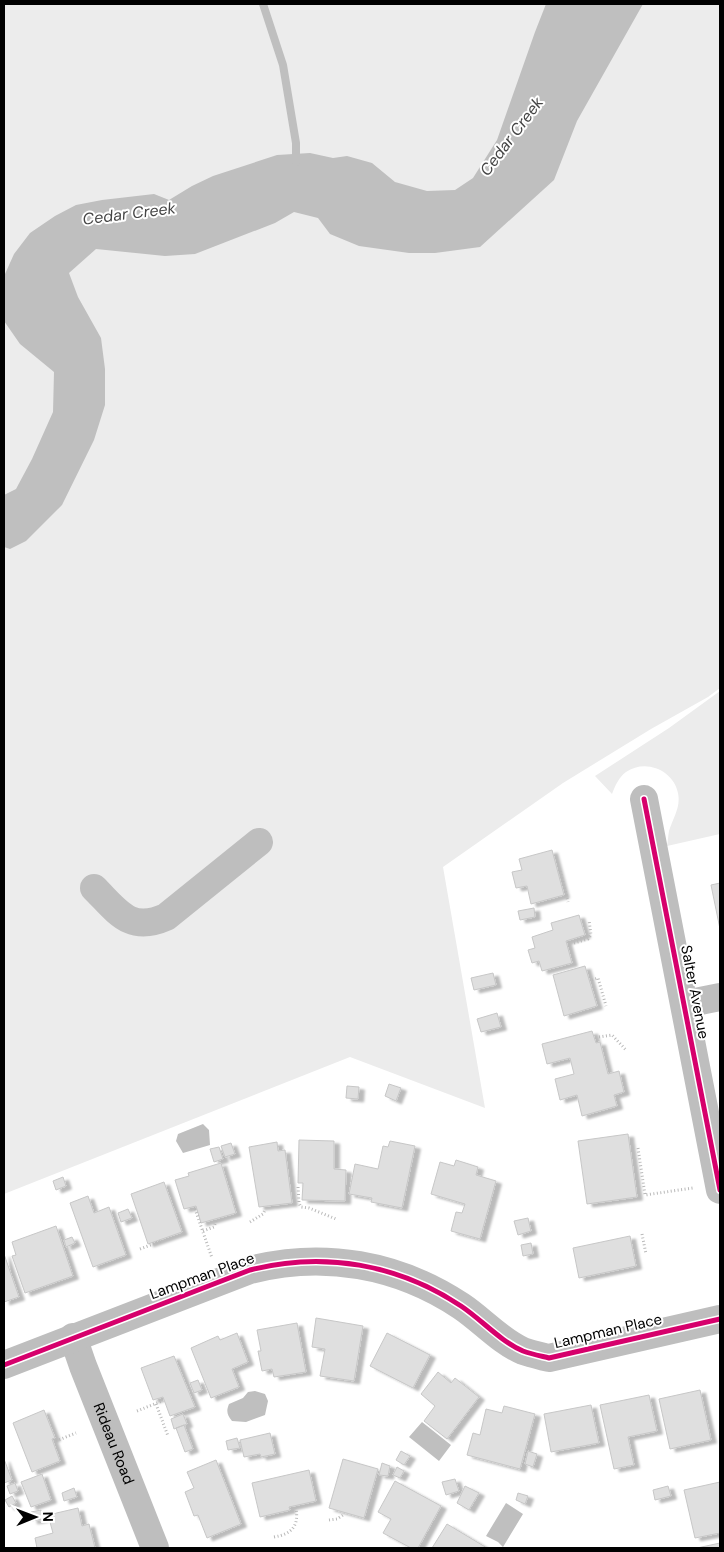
<svg xmlns="http://www.w3.org/2000/svg" width="724" height="1552" viewBox="0 0 724 1552" font-family="'DM Sans',sans-serif">
	<style>
		.green { fill: #ececec }
		.water { fill: #bfbfbf }
		.lines { fill: none; stroke-linecap: round; stroke-linejoin: round }
		.stream { stroke: #bfbfbf; stroke-width: 8 }
		.building { fill: #dfdfdf; stroke: #c7c7c7; filter: url(#shadow) }
		.path { stroke: #b9b9b9; stroke-width: 3; stroke-dasharray: 1 2.5; stroke-linecap: butt }
		.minor { stroke: #bebebe; stroke-width: 28 }
		.cycleway-casing { stroke: #fff; stroke-width: 8 }
		.cycleway { stroke: #d6006c; stroke-width: 5 }
		.labels { text-anchor: middle; stroke-width: 4; stroke-linejoin: round; paint-order: stroke }
		.street-label { font-size: 15px; fill: #000; stroke: #fff }
		.water-label { font-size: 16px; font-style: italic; fill: #444; stroke: #fff }
	</style>
	<defs>
		<filter id="shadow"><feDropShadow dx="5.5" dy="3" stdDeviation="1" flood-color="#0004"/></filter>
	</defs>
	<rect width="100%" height="100%" fill="#fff"/>
	<!-- green -->
	<path class="green" d="M4 4H720V688L708 697 651 729 563 783 443 867 485 1108 350 1057 4 1194Z
		M720 691V834L667 846C668 841 668 836 669 831 673 818 681 807 678 793 674 771 646 758 626 772 619 777 615 786 612 794L595 776 669 728Z"/>
	<!-- water -->
	<path class="water" d="M546 4H643L577 121 554 180 480 247 435 253H409L359 246 330 234 318 218 294 212 275 223 195 254 165 256 96 249 69 273 78 297 101 338 105 369V405L94 440 62 505 26 541 10 549 4 547V495L16 489 32 459 53 412 54 372 20 344 4 321 5 274 14 254 30 233 55 216 76 205 102 200 154 194 169 200 192 186 213 176 277 155 310 153 333 158 347 156 372 163 395 182 427 191 455 190 473 178 497 140 535 32Z
		M203 1124 209 1130 210 1145 183 1153 176 1141 178 1134Z
		M255 1391 265 1394 268 1401 265 1415 246 1422 232 1421C227 1415 226 1411 229 1404L243 1398 248 1392Z
		M422 1422 451 1445 439 1461 409 1437Z
		M506 1503 523 1514 503 1547 498 1542 486 1536Z"/>
	<g class="lines">
		<!-- stream -->
		<path class="stream" d="M263 4 283 65 296 143V162"/>
	</g>
	<!-- building -->
	<path class="building" d="M552 850 564 895 531 904 527 886 516 888 512 872 522 870 519 859Z
		M720 883V929L711 885Z
		M534 908 535 917 520 920 518 911Z
		M579 915 585 935 566 941 572 963 542 971 539 961 532 963 528 950 535 948 532 937 553 930 551 923Z
		M585 966 597 1006 564 1016 553 975Z
		M493 973 496 985 474 990 471 978Z
		M497 1013 501 1027 481 1032 477 1019Z
		M592 1031 596 1043 600 1042 608 1074 619 1071 624 1092 614 1095 617 1106 582 1116 577 1095 560 1100 555 1079 574 1074 570 1058 547 1064 542 1044Z
		M389 1084 401 1088 396 1101 385 1096Z
		M347 1086 359 1087 358 1099 346 1098Z
		M628 1134 637 1197 587 1204 578 1141Z
		M299 1140 334 1141V1169L346 1170 345 1201 302 1200 303 1183H298Z
		M390 1141 415 1146 402 1208 371 1202 372 1198 349 1194 355 1164 378 1169 383 1146 388 1147Z
		M277 1142 278 1151 285 1150 292 1203 259 1207 249 1147Z
		M231 1143 235 1154 225 1157 221 1146Z
		M219 1147 223 1159 214 1162 210 1149Z
		M456 1160 478 1167 476 1175 496 1181 480 1239 451 1231 456 1212 462 1213 465 1204 431 1194 440 1162 454 1166Z
		M221 1163 236 1213 201 1223 196 1206 184 1209 175 1180 189 1176 188 1173Z
		M63 1177 66 1186 56 1190 53 1181Z
		M164 1182 182 1232 148 1244 131 1194Z
		M88 1196 94 1213 109 1207 126 1255 93 1267 70 1203Z
		M128 1209 132 1218 121 1222 118 1213Z
		M528 1218 531 1231 518 1235 514 1221Z
		M56 1226 73 1276 25 1293 12 1256 16 1255 12 1242Z
		M630 1236 636 1266 579 1278 573 1248Z
		M72 1237 75 1243 66 1247 64 1240Z
		M531 1243 533 1254 523 1256 521 1245Z
		M4 1254 19 1297 4 1302Z
		M316 1318 363 1326 354 1381 320 1376 325 1349 312 1347Z
		M297 1323 306 1372 274 1377 272 1369 262 1371 258 1351H261L257 1330Z
		M237 1333 248 1362 232 1369 239 1387 211 1398 191 1348 218 1336 220 1340Z
		M387 1333 430 1355 413 1388 370 1366Z
		M174 1356 195 1407 170 1416 163 1397 153 1400 141 1368Z
		M438 1372 451 1383 455 1378 479 1397 447 1439 424 1421 435 1406 421 1394Z
		M198 1380 202 1390 194 1393 190 1383Z
		M700 1390 711 1440 670 1449 659 1399Z
		M649 1395 657 1431 628 1437 634 1465 614 1469 600 1405Z
		M591 1405 599 1443 551 1452 544 1414Z
		M504 1406 535 1414 520 1469 467 1455 473 1433 480 1435 486 1409 502 1413Z
		M44 1410 55 1438 52 1439 60 1461 32 1472 13 1423Z
		M183 1414 187 1424 174 1429 171 1419Z
		M184 1425 193 1449 185 1452 176 1428Z
		M270 1433 275 1454 261 1457 260 1454 244 1457 240 1440Z
		M237 1438 240 1448 228 1450 226 1441Z
		M401 1451 410 1456 404 1465 396 1460Z
		M528 1451 537 1454 533 1467 525 1464Z
		M4 1459 12 1480 4 1483Z
		M343 1459 378 1469 364 1518 329 1508Z
		M216 1460 241 1524 207 1538 198 1515 194 1516 185 1492 194 1488 187 1472Z
		M382 1463 390 1466 388 1476 379 1475Z
		M397 1467 404 1471 400 1478 393 1475Z
		M309 1470 316 1501 289 1507 290 1510 260 1517 252 1483Z
		M42 1474 51 1500 31 1507 21 1482Z
		M455 1479 459 1491 446 1495 442 1482Z
		M395 1481 441 1506 418 1548H411L383 1533 391 1519 378 1512Z
		M720 1482V1533L695 1538 684 1490Z
		M15 1483 18 1491 10 1494 7 1486Z
		M465 1486 479 1493 469 1510 457 1503Z
		M668 1486 671 1496 655 1500 653 1490Z
		M74 1488 77 1497 64 1501 62 1493Z
		M518 1493 528 1496 525 1504 516 1500Z
		M12 1496 16 1503 9 1507 5 1500Z
		M78 1508 82 1526 89 1524 95 1548H37L35 1538 53 1533 48 1515Z
		M41 1510 43 1519 32 1521 31 1512Z
		M447 1524 487 1548H432Z
		M720 1543V1548H697Z"/>
	<g class="lines">
		<!-- path -->
		<path class="path" d="M560 871 568 902
			M574 943 588 939 591 935 589 920
			M592 980 598 978 606 1006
			M599 1037 612 1035 626 1050
			M638 1148 645 1195 693 1188
			M298 1187 299 1203 301 1207 309 1208 336 1219
			M195 1209 212 1258
			M250 1222 263 1214 265 1210
			M203 1231 214 1227 216 1221
			M642 1234 646 1254
			M140 1249 161 1241
			M156 1404 168 1436
			M137 1411 162 1401
			M56 1441 76 1433
			M329 1520 337 1519 343 1515
			M274 1537C292 1534 299 1526 296 1508"/>
		<!-- minor -->
		<g class="minor">
			<path d="M644 799 720 1190"/>
			<path d="M94 888C118 912 130 933 166 917L259 842"/>
			<path d="M685 1004 720 997"/>
			<path id="s1" d="M73 1337 83 1366 155 1548"/>
			<path d="M4 1365 250 1270C323 1251 398 1264 461 1306 482 1320 500 1341 523 1351 531 1354 541 1356 549 1358L720 1319"/>
		</g>
		<defs>
			<path id="cycleway" d="M644 799 720 1190
				M4 1365 250 1270C323 1251 398 1264 461 1306 482 1320 500 1341 523 1351 531 1354 541 1356 549 1358L720 1319"/>
		</defs>
		<!-- cycleway casing -->
		<use href="#cycleway" class="cycleway-casing"/>
		<!-- cycleway -->
		<use href="#cycleway" class="cycleway"/>
	</g>
	<g class="labels">
		<!-- street labels -->
		<g class="street-label">
			<text transform="translate(695 992) rotate(79)" y="5">Salter Avenue</text>
			<text transform="translate(202 1276) rotate(-20)" y="5">Lampman Place</text>
			<text transform="translate(608 1331) rotate(-13)" y="5">Lampman Place</text>
			<text dy="5" stroke="none"><textPath href="#s1" startOffset="114">Rideau Road</textPath></text>
		</g>
		<!-- water labels -->
		<g class="water-label">
			<text transform="translate(511 136) rotate(-53)" y="6">Cedar Creek</text>
			<text transform="translate(129 213) rotate(-7)" y="6">Cedar Creek</text>
		</g>
	</g>
	<!-- border -->
	<rect width="724" height="1552" fill="none" stroke="#000000" stroke-width="10"/>
	<!-- north arrow -->
	<g transform="translate(35 1517) rotate(89)" stroke="#ffffff" stroke-width="4" paint-order="stroke">
	<path d="M0-4L9 19L0 12L-9 19Z" fill="#000000"/>
	<text y="-8" font-size="14" font-weight="bold" text-anchor="middle" fill="#000000">N</text>
	</g>
</svg>
